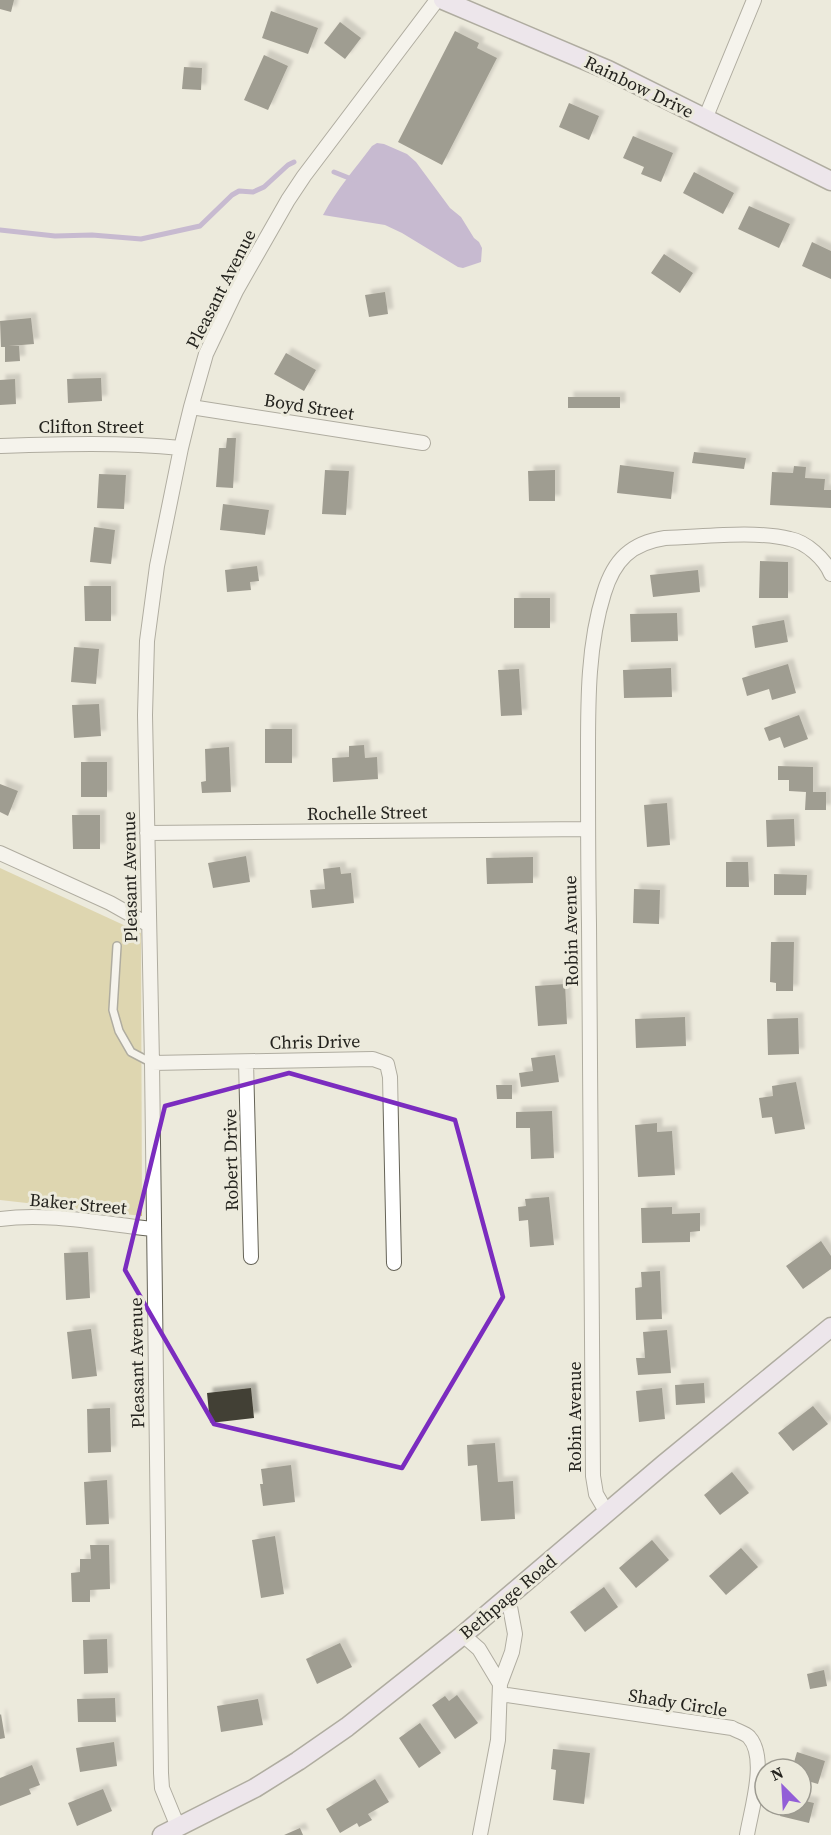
<svg xmlns="http://www.w3.org/2000/svg" width="831" height="1835" viewBox="0 0 831 1835" font-family="'Source Serif 4',serif">
	<style>
		.green { fill: #ccbf7b }
		.water { fill: #9981c1 }
		.lines { fill: none; stroke-linecap: round; stroke-linejoin: round }
		.stream { stroke: #9981c1; stroke-width: 5 }
		.building { fill: #434136; filter: url(#shadow) }
		.lane-casing { stroke: #656357; stroke-width: 10 }
		.street-casing { stroke: #656357; stroke-width: 16 }
		.secondary-casing { stroke: #656357; stroke-width: 21 }
		.lane { stroke: #fff; stroke-width: 7 }
		.street { stroke: #fff; stroke-width: 14 }
		.secondary { stroke: #ede3fc; stroke-width: 18 }
		.marked { fill: none; stroke: #7b2cbf; stroke-width: 4.5; stroke-linejoin: round }
		.labels { text-anchor: middle; stroke-width: 6; stroke-linejoin: round; paint-order: stroke }
		.street-label { font-size: 18px; fill: #24231e; stroke: #eceadc }
	</style>
	<defs>
		<filter id="shadow"><feDropShadow dx="5.5" dy="-5.5" stdDeviation="1.5" flood-color="#0004"/></filter>
	</defs>
	<rect width="100%" height="100%" fill="#eceadc"/>
	<!-- green -->
	<path class="green" d="M0 868 141 933 142 1216 0 1200Z"/>
	<!-- water -->
	<path class="water" d="M377 143 384 144 407 154 416 162 450 208 461 217 474 238 479 242 482 248 481 262 463 268 458 267 402 233 385 225 323 215C336 190 355 169 372 146Z"/>
	<g class="lines">
		<!-- stream -->
		<path class="stream" d="M334 172 354 180
			M0 230 55 236 92 235 141 239 200 226 232 195 239 191 253 192 264 187 288 165 294 162"/>
	</g>
	<!-- building -->
	<path class="building" d="M0 0H14L11 12 0 9Z
		M271 11 318 28 308 54 262 38Z
		M340 22 361 38 345 59 324 43Z
		M455 31 479 43 477 48 497 58 442 165 398 142Z
		M264 55 288 66 268 110 244 100Z
		M184 67 202 68 201 90 182 89Z
		M569 103 599 116 589 140 559 127Z
		M633 136 673 153 661 182 641 174 644 167 623 158Z
		M694 172 734 193 723 214 683 193Z
		M749 206 790 224 779 248 738 229Z
		M812 242 831 251V279L802 266Z
		M664 254 693 273 680 293 651 273Z
		M385 292 388 314 369 317 365 295Z
		M31 318 34 344 9 346H19L20 361 5 362V347H1L0 321Z
		M286 353 316 370 304 391 274 374Z
		M101 378 102 401 68 403 67 379Z
		M15 379 16 404 0 405V380Z
		M568 397H620V408H568Z
		M227 438H236L233 488 216 487 219 448H226Z
		M694 452 746 458 744 469 692 463Z
		M620 465 674 472 671 499 617 493Z
		M794 466 806 467 805 478 825 479 824 490H831V508L770 505 772 472 793 473Z
		M325 470 349 471 346 515 322 514Z
		M555 470V501H529L528 471Z
		M99 474 126 475 124 509 97 508Z
		M223 504 269 510 265 535 220 530Z
		M94 527 115 530 111 564 90 562Z
		M760 561 788 562V598H759Z
		M257 566 259 581 250 582 251 590 227 592 225 570Z
		M698 570 700 592 653 597 650 575Z
		M84 586H111V621H85Z
		M514 598H550V628H514Z
		M677 613 678 641 631 642 630 614Z
		M784 620 788 642 755 648 752 626Z
		M74 647 99 649 96 684 71 682Z
		M788 664 796 693 772 700 769 689 747 696 742 678Z
		M671 668 672 697 624 698 623 670Z
		M519 669 522 715 501 716 498 670Z
		M99 704 101 736 74 738 72 705Z
		M799 715 808 739 784 748 780 737 769 741 764 728Z
		M265 729H292V763H265Z
		M364 745 365 758 377 757 378 779 333 782 332 758 349 757V746Z
		M229 747 231 792 202 793 201 782 206 781 205 749Z
		M81 762H107V797H81Z
		M778 766 813 767V792H826V810H805L806 792 789 791V780H778Z
		M0 784 18 791 8 816 0 812Z
		M667 803 670 845 647 847 644 805Z
		M72 815H100V849H73Z
		M794 819 795 846 767 847 766 820Z
		M246 856 250 882 213 888 208 863Z
		M533 857V883L487 884 486 858Z
		M726 862H748L749 887H726Z
		M340 867 341 874 351 873 354 903 312 908 310 890 325 889 323 869Z
		M774 874 807 875 806 895H774Z
		M634 889 660 890 659 924 633 923Z
		M771 942H794L793 991H776V983L770 982Z
		M565 984 567 1024 538 1026 535 986Z
		M685 1017 686 1046 636 1048 635 1019Z
		M798 1018 799 1054 768 1055 767 1019Z
		M555 1055 559 1082 521 1087 519 1073 533 1071 531 1058Z
		M796 1082 805 1129 775 1134 772 1117 762 1118 759 1098 773 1096 772 1086Z
		M496 1085H512V1099H497Z
		M552 1111 554 1158 531 1159 530 1128H516V1112Z
		M657 1123V1132L672 1131 675 1175 638 1177 635 1125Z
		M549 1197 554 1245 530 1247 528 1220 519 1221 518 1207 526 1206 525 1199Z
		M672 1207V1214L700 1213V1231L690 1232V1242L642 1243 641 1208Z
		M821 1241 831 1256V1269L803 1289 786 1266Z
		M88 1252 90 1298 66 1300 64 1253Z
		M660 1271 662 1319 636 1320 635 1288 642 1287 641 1272Z
		M91 1329 97 1376 72 1379 67 1332Z
		M667 1330 671 1373 638 1375 636 1358H645L643 1332Z
		M704 1383 705 1403 676 1405 675 1385Z
		M251 1388 254 1418 210 1423 207 1393Z
		M662 1388 665 1419 639 1422 636 1391Z
		M813 1406 828 1424 793 1451 778 1433Z
		M110 1408 111 1452 88 1453 87 1409Z
		M495 1443 498 1482 513 1481 515 1519 481 1521 477 1465 468 1466 467 1445Z
		M291 1465 295 1502 263 1506 260 1484H263L261 1469Z
		M732 1472 749 1493 720 1515 704 1495Z
		M107 1480 109 1524 86 1525 84 1482Z
		M275 1536 284 1594 261 1598 252 1540Z
		M652 1540 669 1560 636 1588 619 1568Z
		M90 1545H109L110 1589 90 1590V1602H72L71 1573 80 1572V1559H91Z
		M741 1548 758 1567 726 1595 709 1576Z
		M604 1587 618 1607 585 1632 570 1612Z
		M107 1639 108 1673 84 1674 83 1640Z
		M340 1643 352 1667 317 1684 306 1659Z
		M824 1670 827 1686 810 1689 807 1674Z
		M457 1695 478 1723 455 1739 432 1705 445 1696 449 1701Z
		M115 1698 116 1722H78L77 1699Z
		M258 1699 263 1725 221 1732 217 1706Z
		M1 1714 5 1738 0 1739V1715Z
		M420 1723 441 1753 419 1768 399 1738Z
		M114 1742 117 1766 80 1772 76 1748Z
		M553 1749 590 1753 584 1804 553 1800 556 1770 551 1769Z
		M797 1752 825 1761 818 1784 801 1779V1769H792Z
		M32 1765 40 1785 29 1789 31 1794 0 1806V1778Z
		M375 1779 389 1802 368 1814 372 1820 359 1827 357 1823 340 1833 326 1809Z
		M103 1789 112 1811 77 1826 68 1803Z
		M801 1800 814 1803 809 1823 780 1816 783 1805H801Z
		M300 1828 303 1835H284Z"/>
	<g class="lines">
		<defs>
			<path id="lane" d="M117 946 113 1010 119 1031 131 1052 152 1063"/>
			<path id="street" d="M705 119 754 0
				M191 407 423 443
				M0 446C61 444 121 442 181 448
				M147 833 588 829
				M0 853 110 903 149 925
				M246 1062 251 1257
				M152 1063 373 1059 387 1064 390 1077 394 1263
				M0 1219C49 1212 104 1224 153 1229
				M607 1513 596 1494 593 1476C593 1292 591 1108 589 924 588 870 588 816 588 762 588 706 587 647 604 593 614 560 631 543 665 538 702 537 754 530 790 539 806 542 825 559 831 574
				M463 1635 479 1649 500 1684
				M500 1694 732 1728C737 1731 745 1733 749 1737 768 1758 751 1810 747 1835
				M178 1827 162 1788 161 1773 152 1063 145 715 147 641 157 566 181 448 191 407 206 354 236 291 288 200 304 176 437 0
				M480 1835 498 1740 500 1684 512 1652 515 1634 508 1596"/>
			<path id="secondary" d="M443 0 608 70 831 181
				M162 1835 255 1788 298 1761 347 1727 463 1635 664 1464 831 1327"/>
		</defs>
		<!-- lane casing -->
		<use href="#lane" class="lane-casing"/>
		<!-- street casing -->
		<use href="#street" class="street-casing"/>
		<!-- secondary casing -->
		<use href="#secondary" class="secondary-casing"/>
		<!-- lane -->
		<use href="#lane" class="lane"/>
		<!-- street -->
		<use href="#street" class="street"/>
		<!-- secondary -->
		<use href="#secondary" class="secondary"/>
	</g>
	<!-- marked area -->
	<path d="M0 0H831V1835H0ZM289 1073 455 1120 503 1297 402 1468 214 1424 125 1270 165 1106Z" fill="#eceadc" fill-opacity=".55" fill-rule="evenodd"/>
	<path class="marked" d="M289 1073 455 1120 503 1297 402 1468 214 1424 125 1270 165 1106Z"/>
	<g class="labels">
		<!-- street labels -->
		<g class="street-label">
			<text transform="translate(639 87) rotate(26)" y="6">Rainbow Drive</text>
			<text transform="translate(221 289) rotate(-63)" y="6">Pleasant Avenue</text>
			<text transform="translate(309 407) rotate(9)" y="6">Boyd Street</text>
			<text x="91" y="433">Clifton Street</text>
			<text transform="translate(367 813) rotate(-1)" y="6">Rochelle Street</text>
			<text transform="translate(130 877) rotate(-91)" y="6">Pleasant Avenue</text>
			<text transform="translate(571 931) rotate(-91)" y="6">Robin Avenue</text>
			<text transform="translate(315 1042) rotate(-1)" y="6">Chris Drive</text>
			<text transform="translate(231 1160) rotate(-91)" y="6">Robert Drive</text>
			<text transform="translate(78 1204) rotate(5)" y="6">Baker Street</text>
			<text transform="translate(137 1363) rotate(-91)" y="6">Pleasant Avenue</text>
			<text transform="translate(575 1417) rotate(-90)" y="6">Robin Avenue</text>
			<text transform="translate(508 1597) rotate(-40)" y="6">Bethpage Road</text>
			<text transform="translate(678 1703) rotate(9)" y="6">Shady Circle</text>
		</g>
	</g>
	<!-- north arrow -->
	<g transform="translate(783 1787) rotate(336)"><circle r="28" fill="#eceadc" stroke="#9c9a90" stroke-width="1.5"/>
	<path d="M0-4.5L10 22L0 15L-10 22Z" fill="#925ed7"/>
	<text y="-9" font-size="16" font-weight="bold" text-anchor="middle" fill="#24231e">N</text>
	</g>
</svg>
